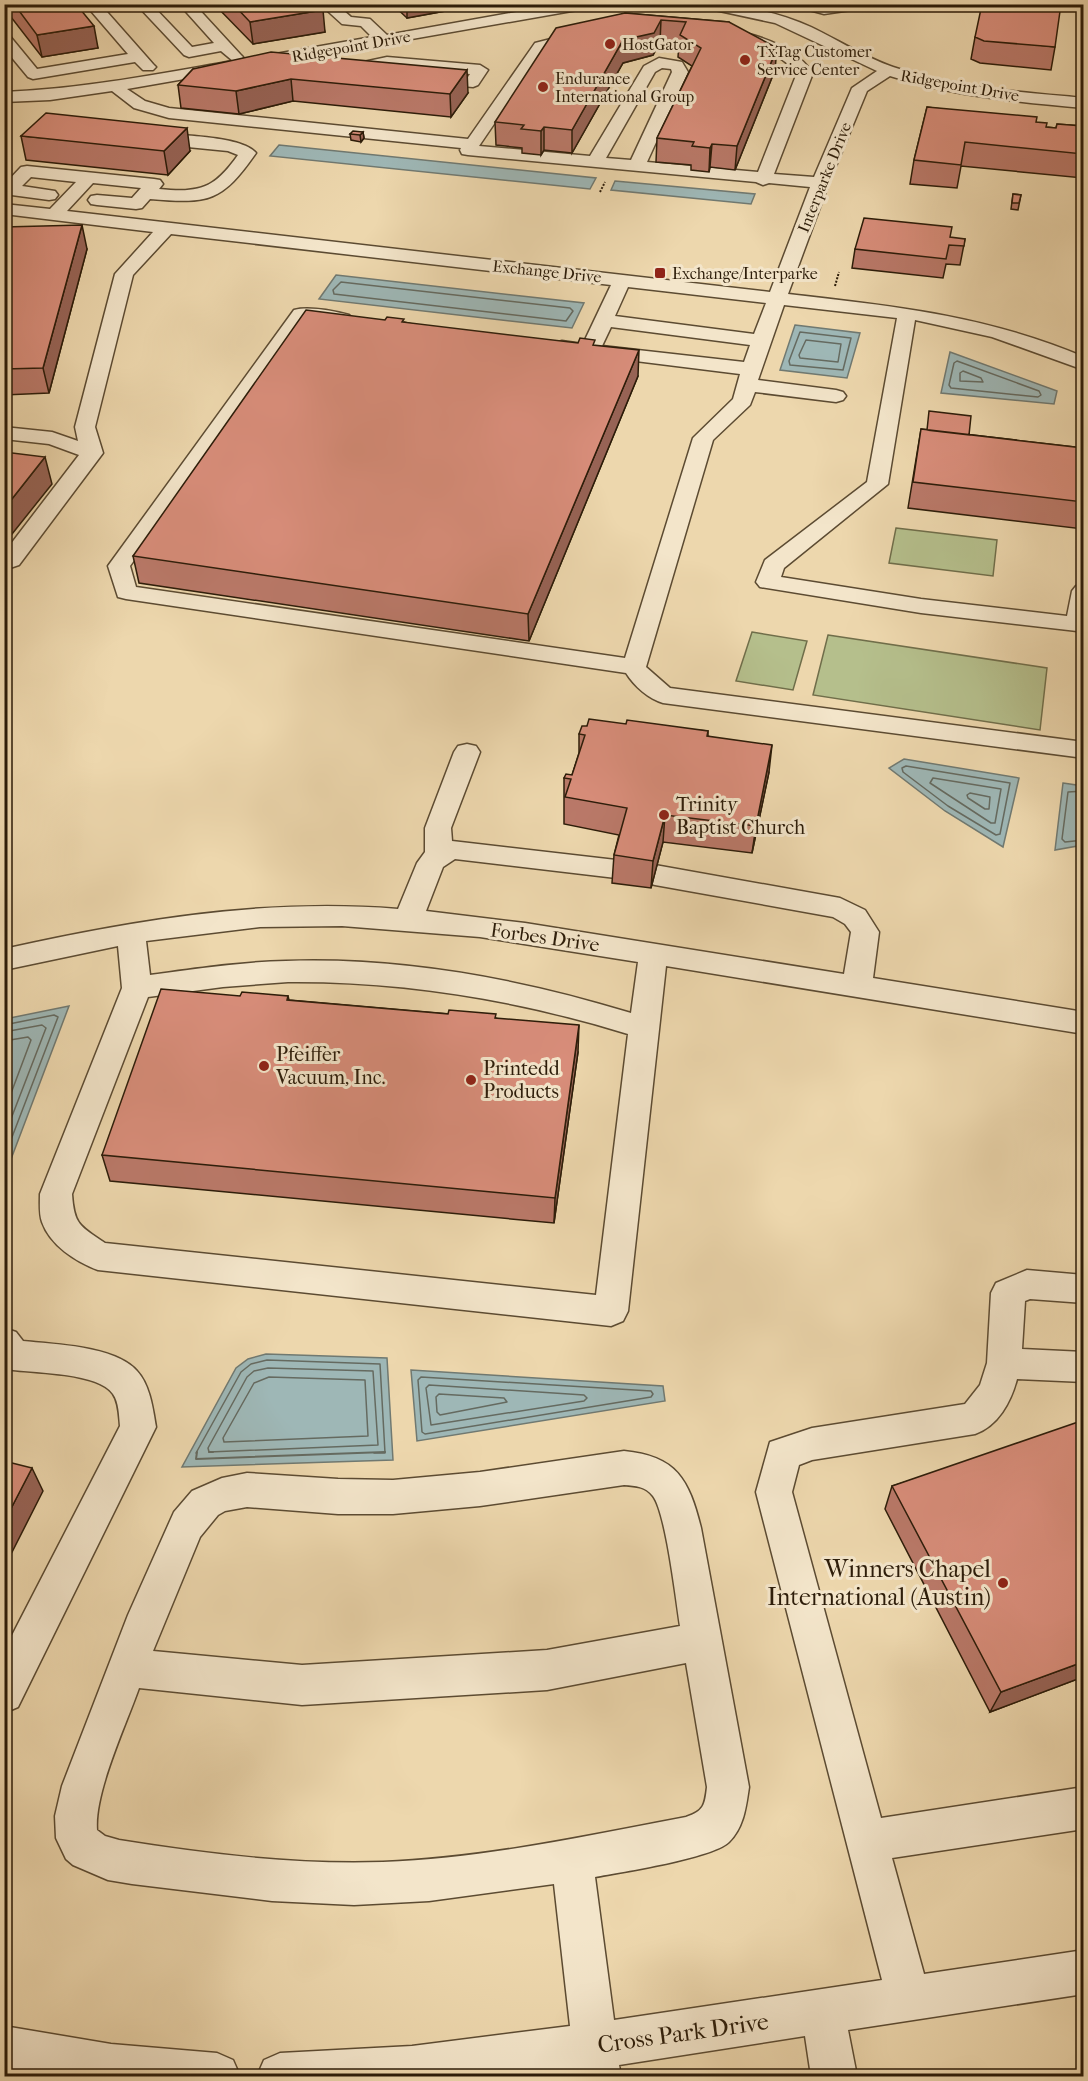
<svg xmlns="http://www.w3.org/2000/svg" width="1088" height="2081" viewBox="0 0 1088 2081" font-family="'IM FELL French Canon',serif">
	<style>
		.green { fill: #b5bf8c; stroke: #706e4a; stroke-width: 1.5 }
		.water { fill: #9eb7b6; stroke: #707971; stroke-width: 1.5 }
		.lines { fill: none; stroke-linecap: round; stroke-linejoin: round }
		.shore-far1 { stroke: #656a60; stroke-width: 1.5 }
		.shore { stroke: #656a60; stroke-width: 2 }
		.minor-casing { stroke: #5c4b32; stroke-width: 3 }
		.path { stroke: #2c1c09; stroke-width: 2; stroke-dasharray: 2 1.5; stroke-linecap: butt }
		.minor { fill: #f3e5ca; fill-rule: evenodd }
		.wall { fill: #ba7969; stroke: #2c1c09; stroke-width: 1.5 }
		.shaded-wall { fill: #976355; stroke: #2c1c09; stroke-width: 1.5 }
		.building { fill: #d88d7a; stroke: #2c1c09; stroke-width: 1.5 }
		.poi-dot { fill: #8f2418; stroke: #f3e5ca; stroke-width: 2 }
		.labels { text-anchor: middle; stroke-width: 6; stroke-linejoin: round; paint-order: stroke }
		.far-poi-label { font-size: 16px; fill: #2c1c09; stroke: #f3e5ca; text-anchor: start }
		.far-street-label { font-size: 16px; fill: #2c1c09; stroke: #f3e5ca }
		.poi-label { font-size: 20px; fill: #2c1c09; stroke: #f3e5ca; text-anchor: start }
		.street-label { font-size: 20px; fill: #2c1c09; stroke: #f3e5ca }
		.near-poi-label { font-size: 24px; fill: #2c1c09; stroke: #f3e5ca; text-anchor: end }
		.near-street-label { font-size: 24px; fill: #2c1c09; stroke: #f3e5ca }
	</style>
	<rect width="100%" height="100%" fill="#edd7ad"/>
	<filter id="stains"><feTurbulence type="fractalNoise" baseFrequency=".00333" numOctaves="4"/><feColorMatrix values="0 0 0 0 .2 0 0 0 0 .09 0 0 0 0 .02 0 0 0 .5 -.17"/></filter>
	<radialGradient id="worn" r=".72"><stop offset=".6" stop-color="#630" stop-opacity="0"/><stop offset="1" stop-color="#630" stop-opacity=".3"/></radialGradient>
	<!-- green -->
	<path class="green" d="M896 528 997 540 993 576 889 563Z
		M752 632 807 641 793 690 736 681Z
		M828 635 1047 668 1040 730 813 695Z"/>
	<!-- water -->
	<path class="water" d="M279 145 596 178 590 189 270 156Z
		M615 181 755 194 751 204 611 190Z
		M336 275 584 303 572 328 319 299Z
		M795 325 860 333 847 378 780 370Z
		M950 352 1057 391 1054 404 941 393Z
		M904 759 1019 778 1003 847 945 811 889 768Z
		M1063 783 1083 786V845L1055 850Z
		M69 1006 5 1175V1019Z
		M266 1354 387 1358 393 1460 182 1467 236 1368 248 1359Z
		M411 1370 663 1386 665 1401 417 1441Z"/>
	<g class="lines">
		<!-- shore-far1 -->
		<path class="shore-far1" d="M341 282 570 308 573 311 566 321 334 294 333 290Z
			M800 332 851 338 843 370 790 365 789 361Z
			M806 340 841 344 838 362 800 358 799 355Z
			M957 361 1039 391 1041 395 1038 397 951 388 949 385 954 363Z
			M963 371 981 378 983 382 960 381V373Z
			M906 766 1010 783 1000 834 996 835 948 806 903 772 902 768Z
			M933 778 1001 789 995 823H991L930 783Z
			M1084 791 1068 792 1062 839 1065 842 1084 840
			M970 793 990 797 989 809H985L968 798 967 795Z
			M4 1025 54 1015 58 1017 4 1158
			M4 1032 42 1025 46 1028 4 1137
			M4 1041 28 1037 31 1040 4 1112
			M268 1368 373 1371 378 1445 209 1452 208 1448 247 1377 254 1371Z
			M269 1377 365 1380 368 1436 224 1442 223 1438 254 1383Z
			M421 1377 651 1391 653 1394 651 1397 425 1434 422 1432 418 1380Z
			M429 1385 584 1395 587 1398 584 1401 431 1425 426 1388Z
			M439 1394 504 1398 507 1402 440 1415 437 1412 436 1397Z
			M196 1453 241 1372 251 1364 267 1360 380 1364 385 1453H374"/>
		<!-- shore -->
		<path class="shore" d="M197 1452 196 1459 385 1452
			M209 1452H213"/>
		<defs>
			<path id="minor" d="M85 4H100L153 64 156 67 153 70H143L135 62 33 79 28 77 4 48V34L9 35 37 69 128 54Z
				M136 4H151L192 47 214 43 179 4H194L240 54 243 57 241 60 372 37 361 26 342 24 320 4H336L351 17 370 19 387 35 561 4H596L589 8 127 89 145 101 169 108 468 139 535 43 586 30 591 31 593 34 591 37 545 49 479 146 590 156 644 66 659 58 682 62 688 72 647 162 758 172 797 73C783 56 757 45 736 39L734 36 741 32C767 38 797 50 813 73L774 174 814 177 852 88 877 71 775 23 701 7 699 4C738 4 775 11 811 27 838 40 864 57 893 67 954 88 1020 92 1084 98V108C1018 102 953 96 890 76L867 91 829 183 788 294C892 306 985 315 1084 357V370L992 337 915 320 888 484 784 568 781 577 921 599 1067 616 1072 591 1076 586 1084 584V629L1077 631 921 613 760 587 756 582 765 560 867 482 897 318 784 305 758 380 836 390 843 392 846 396 843 400 836 402 755 392 750 405 713 440 646 667 670 688 1084 742V758L663 703C649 699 634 686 626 673L126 599 118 597 108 566 294 310C310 306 333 311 349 315L352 319 349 323 342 325 306 320 130 566 136 587 625 658 693 438 733 399 740 374 555 351 552 347 555 343 562 341 583 344 611 285 171 234 133 275 95 427 103 453 19 565 4 570V553L79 455 49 444 4 439V427L52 432 78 441 75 427 115 274 153 232 4 214V204L50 209 76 182 31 177 22 186 55 191 58 195 55 199 49 200 4 194V185L21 167 27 166 154 179 160 180 163 184 159 189C200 193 214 189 238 155L228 151 147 143 139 138 147 133C170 135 242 135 256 153 222 202 209 204 150 199L142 208 136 209 97 205 91 204 88 200 91 196 97 195 132 198 141 188 93 183 67 211 770 292 810 187 769 183 763 185 756 182 468 155 462 154 460 150 461 148 169 118 134 108 112 91 50 100 4 102V92C82 89 157 74 233 61L221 51 189 57 184 55ZM662 68 671 69 672 72 631 160 606 158 655 72ZM628 287 766 303 754 334 615 316ZM611 327 750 345 744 362 602 346Z
				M796 4H872L865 8 824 14 798 7Z
				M387 57 480 65 488 70 478 85 473 87 427 83 419 78 427 73 468 77 470 74 387 67 345 75 337 70 340 67Z
				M467 744 476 746 480 752 451 828 452 841 616 860 626 862 630 869 626 876 616 878 455 859 443 867 426 911 525 923 844 974 851 932 845 924 833 917 655 885 645 882 641 875 645 868 655 865 840 898 865 910 879 932 873 978 1084 1012V1034L666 966 628 1311 623 1321 611 1326 98 1270C76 1262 50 1245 42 1222 39 1214 40 1203 40 1194L122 988 118 946 4 970V949C134 920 265 898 398 909L417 863 425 852V828L454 752 458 746ZM342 926 480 937 638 962 631 1013C520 979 402 957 286 961 240 962 195 969 150 975L146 941 260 927ZM288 982C404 981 518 1000 628 1034L596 1295 105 1243C80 1226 74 1225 72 1194L148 997 223 987Z
				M1027 1270 1084 1275V1303L1030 1299 1025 1301 1022 1349 1084 1352V1382L1017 1379C1011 1402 998 1426 975 1434L812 1460 799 1465 792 1492 881 1818 1084 1787V1829L892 1858 924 1974 1084 1950V1994L848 2030 857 2076H811L805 2036 619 2065 621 2076H575V2071L531 2076H257L264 2060 280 2053 412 2046 570 2026 554 1884 429 1901 354 1905 272 1901 132 1884 108 1880 73 1865 66 1859 56 1838 55 1816 62 1786 128 1615 174 1512 192 1491 222 1478 247 1473 338 1479 393 1480 480 1472 624 1451C677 1456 689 1480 701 1528L749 1787C746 1807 744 1827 729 1842 713 1858 622 1872 595 1877L614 2020 882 1980 756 1492 770 1442 812 1428 965 1404 980 1385 987 1363 991 1293 996 1283ZM624 1485C636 1486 645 1486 653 1496 666 1513 676 1601 680 1626L547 1650 302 1665 153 1651 200 1537 218 1515 225 1511 247 1507 338 1514H393L480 1506ZM686 1663 707 1787C705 1805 704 1811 686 1817 586 1836 485 1858 383 1862 296 1865 206 1854 119 1840L105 1836 97 1830C94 1793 126 1725 139 1688L302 1705 547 1690Z
				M4 1328 16 1332 23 1341C53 1344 116 1346 137 1371 150 1385 153 1409 156 1427L18 1707 4 1713V1651L120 1426C119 1416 119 1402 113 1394 99 1373 37 1373 13 1370L4 1367Z
				M4 2026 111 2044 217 2053 233 2060 240 2076H33L4 2072Z"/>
		</defs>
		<!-- minor casing -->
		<use href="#minor" class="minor-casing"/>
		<!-- path -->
		<path class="path" d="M600 192 605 182
			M835 286 839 272"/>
		<!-- minor -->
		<use href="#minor" class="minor"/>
	</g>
	<!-- wall -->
	<path class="wall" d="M4 4H76L98 48 42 57 4 8Z
		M214 4H317L325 32 253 44Z
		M392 4H484L407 18Z
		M625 13 729 22 775 70 735 170 710 167 709 172 691 170V165L656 162 657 138 692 66 678 57 679 44 660 42 653 55 623 63 572 153 544 150 541 155 522 153V148L496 145 495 122Z
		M975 37 1055 47 1051 70 980 63 971 59Z
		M193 69 468 93 451 117 293 101 239 114 181 108 178 85Z
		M927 107 1036 122 1046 127 1056 128 1057 124 1083 126V178L961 166 957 188 910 184 914 160Z
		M363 132 364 138 361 142 351 140 350 134Z
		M21 136 190 151 168 175 26 160Z
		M1013 194 1021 195 1018 210 1011 209Z
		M4 227 87 249 49 393 4 395Z
		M965 239 960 265 946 264 943 278 852 268 855 249Z
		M404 322 638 376 529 641 139 583 133 556Z
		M921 429 1083 448V529L908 508Z
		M626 724 708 731V736L769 772 752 853 663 842 651 888 612 883 614 855 619 835 564 824V778L572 775 579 753V734L587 726Z
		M240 996H288L289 1000 496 1018 578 1052 554 1223 110 1181 102 1155Z
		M1083 1426V1677L990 1712 885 1509 892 1486Z"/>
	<!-- shaded-wall -->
	<path class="shaded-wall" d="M407 4H484L407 18Z
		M323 10 325 32 253 44 250 22Z
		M661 20 660 42 653 55 623 63 572 153V130L623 40Z
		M94 26 98 48 42 57 37 35Z
		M777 48 775 70 735 170 737 146Z
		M467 70 468 93 451 117 450 94Z
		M291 79 293 101 239 114 236 91Z
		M544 127V150L541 155V131Z
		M187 128 190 151 168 175 164 151Z
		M363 132 364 138 361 142 360 135Z
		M712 144 710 167 709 172 710 148Z
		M82 225 87 249 49 393 43 368Z
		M639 350 638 376 529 641 528 614Z
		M45 457 52 484 4 544V509Z
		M772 745 769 772 752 853 756 826Z
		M665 815 663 842 651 888 653 861Z
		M579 1025 578 1052 554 1223 555 1198Z
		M32 1468 43 1491 4 1568V1522Z
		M1083 1662V1677L990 1712 1001 1692Z"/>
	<!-- building -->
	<path class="building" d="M14 4H76L94 26 37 35Z
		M233 4H317L323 10 250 22Z
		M982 4H1061L1055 47 984 41 975 37Z
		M625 13 729 22 777 48 737 146 712 144 710 148 692 146 694 142 657 138 701 48 680 35 686 22 661 20 654 33 623 40 572 130 544 127 541 131 521 129 524 125 495 122 556 28Z
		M271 52 467 70 450 94 291 79 236 91 178 85 193 69Z
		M927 107 1037 117 1036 122 1047 123 1046 127 1056 128 1057 124 1083 126V154L965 142 961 165 914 160Z
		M46 113 187 128 164 151 21 136Z
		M353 131 363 132 360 135 350 134Z
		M1013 194 1021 195 1019 203H1012Z
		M864 218 952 227 950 237 965 239 964 246 949 245 946 259 855 249Z
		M82 225 43 368 4 369V227Z
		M306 310 385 320 387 317 404 319 402 322 578 343 580 338 595 340 593 345 639 350 528 614 133 556Z
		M929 411 971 416 969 435 927 430Z
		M921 429 1083 448V502L913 482Z
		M4 452 45 457 4 509Z
		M589 719 626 724 627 720 708 731 707 736 772 745 756 826 665 815 653 861 614 855 627 808 565 797 571 779 564 778 566 774 572 775 585 735 579 734 582 726H587Z
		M161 989 240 996 242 992 288 996 287 1000 448 1014 449 1010 496 1014 495 1018 579 1025 555 1198 102 1155Z
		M1081 1421 1083 1426V1662L1001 1692 892 1486Z
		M4 1461 32 1468 4 1522Z"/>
	<!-- markers -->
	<g class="poi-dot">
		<circle cx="610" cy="44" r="6"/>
		<circle cx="745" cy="60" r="6"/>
		<circle cx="543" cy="87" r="6"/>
		<rect x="654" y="267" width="12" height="12" rx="3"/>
		<circle cx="664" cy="815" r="6"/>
		<circle cx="264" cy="1066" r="6"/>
		<circle cx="471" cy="1080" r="6"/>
		<circle cx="1003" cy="1583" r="6"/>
	</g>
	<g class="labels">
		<!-- far-poi labels -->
		<g class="far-poi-label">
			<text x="622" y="50">HostGator</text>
			<text x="757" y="57">TxTag Customer<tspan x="757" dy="18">Service Center</tspan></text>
			<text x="555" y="84">Endurance<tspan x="555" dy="18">International Group</tspan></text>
			<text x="672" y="279">Exchange/Interparke</text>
		</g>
		<!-- far-street labels -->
		<g class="far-street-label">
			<text transform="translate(351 46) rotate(-10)" y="6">Ridgepoint Drive</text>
			<text transform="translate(960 85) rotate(10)" y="6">Ridgepoint Drive</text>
			<text transform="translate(824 177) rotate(-68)" y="6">Interparke Drive</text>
			<text transform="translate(547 271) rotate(6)" y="6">Exchange Drive</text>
		</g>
		<!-- poi labels -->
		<g class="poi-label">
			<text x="676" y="811">Trinity<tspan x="676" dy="23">Baptist Church</tspan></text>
			<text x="276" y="1061">Pfeiffer<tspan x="276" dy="23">Vacuum, Inc.</tspan></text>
			<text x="483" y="1075">Printedd<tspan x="483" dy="23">Products</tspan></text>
		</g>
		<!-- street labels -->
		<g class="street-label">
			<text transform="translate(545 937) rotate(8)" y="7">Forbes Drive</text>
		</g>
		<!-- near-poi labels -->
		<g class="near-poi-label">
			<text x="991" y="1577">Winners Chapel<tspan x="991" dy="28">International (Austin)</tspan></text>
		</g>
		<!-- near-street labels -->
		<g class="near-street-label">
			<text transform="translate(683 2033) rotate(-8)" y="8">Cross Park Drive</text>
		</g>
	</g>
	<!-- margin -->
	<rect width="1088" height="2081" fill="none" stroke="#edd7ad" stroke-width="24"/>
	<rect x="6" y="6" width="1076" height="2069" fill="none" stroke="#2c1c09" stroke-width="3"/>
	<rect x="12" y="12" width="1064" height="2057" fill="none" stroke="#2c1c09" stroke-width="1.5"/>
	<rect width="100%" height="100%" filter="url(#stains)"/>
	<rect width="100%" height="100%" fill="url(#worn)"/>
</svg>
